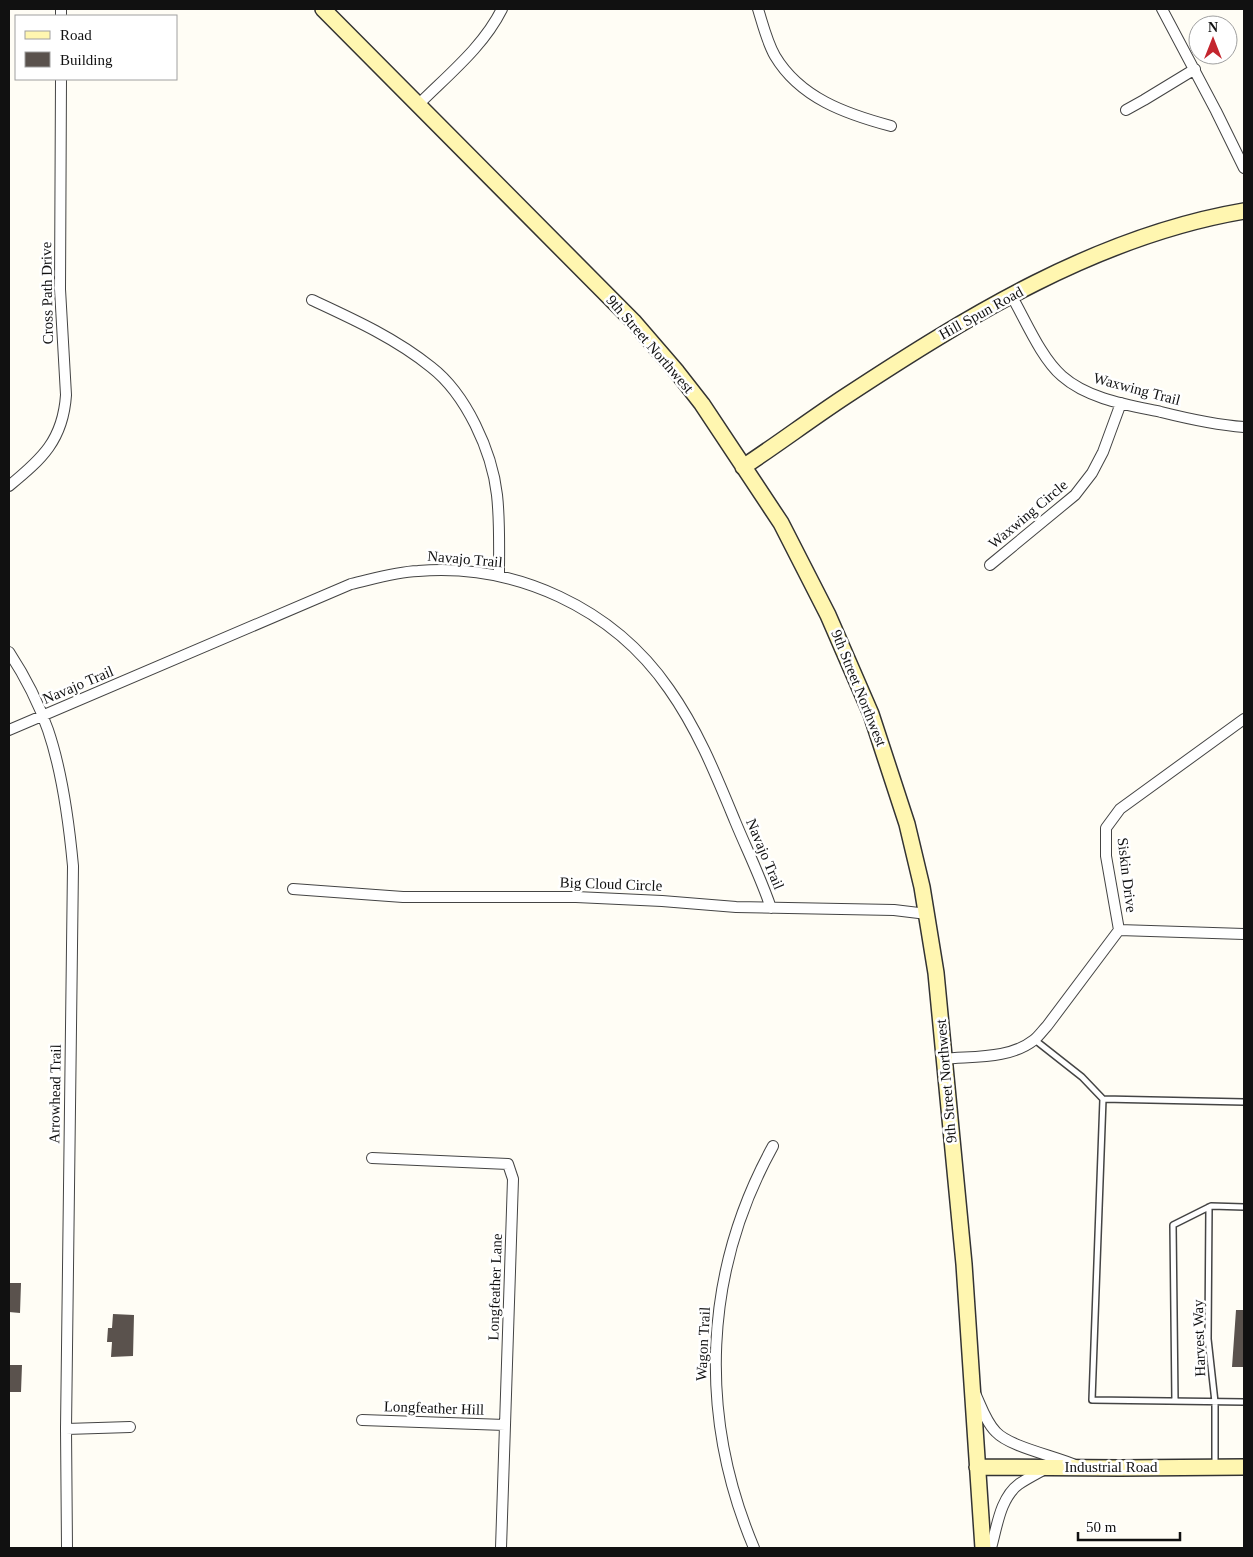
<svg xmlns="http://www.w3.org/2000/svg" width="1253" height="1557" viewBox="0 0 1253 1557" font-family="Georgia,serif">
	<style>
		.building { fill: #5a524d }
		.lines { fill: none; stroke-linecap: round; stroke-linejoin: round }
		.lane-casing { stroke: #444; stroke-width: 8 }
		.street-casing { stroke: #444; stroke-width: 12 }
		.secondary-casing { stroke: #333; stroke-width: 18 }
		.lane { stroke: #fff; stroke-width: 5 }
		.street { stroke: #fff; stroke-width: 10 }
		.secondary { stroke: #fff6b0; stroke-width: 15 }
		.labels { text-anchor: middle; stroke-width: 5; stroke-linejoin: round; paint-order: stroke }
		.street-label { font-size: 15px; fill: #111; stroke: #fff }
	</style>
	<rect width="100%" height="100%" fill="#fffdf5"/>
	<!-- building -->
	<path class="building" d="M9 1283H21L20 1313 9 1312Z
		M1236 1310H1244V1367H1232Z
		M113 1314 134 1315 133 1356 111 1357 112 1342H107L108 1328H112Z
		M9 1365H22L21 1392H9Z"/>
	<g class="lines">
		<defs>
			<path id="lane" d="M1035 1040 1082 1077 1103 1099 1092 1400 1244 1402
				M1103 1099 1244 1102
				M1209 1207 1208 1339 1215 1402V1467
				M1175 1401 1173 1225 1211 1206 1244 1207"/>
			<path id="street" d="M61 9V16
				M758 9C763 25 767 42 775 56 800 98 846 114 891 126
				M1162 9 1216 111 1244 168
				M419 104C449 74 483 47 502 9
				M1126 110 1144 100 1195 69
				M1011 295C1025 319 1041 358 1062 376 1088 399 1128 405 1161 412 1189 419 1216 425 1244 427
				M312 300C353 319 395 338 431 367 466 394 492 451 497 495 500 522 499 548 499 575
				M9 486C42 459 63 440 66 395L60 289 61 79
				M990 565 1075 495 1092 473 1103 452 1121 403
				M9 652C24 675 39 704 48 730 62 771 69 823 73 866L66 1429 67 1548
				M9 730 351 584C373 579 395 572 418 571 516 563 613 608 669 689 698 730 716 775 735 821 747 850 761 878 771 908
				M293 889 403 897H576L662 901 736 907 894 910 927 914
				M1119 930 1244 934
				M944 1059C973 1056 1010 1059 1034 1040 1039 1036 1043 1030 1047 1026L1119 930 1106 856V828L1120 809 1244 719
				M372 1158 508 1164 513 1179 501 1548
				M975 1393C981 1406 986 1422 996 1432 1010 1447 1055 1456 1075 1465
				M362 1420 505 1425
				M66 1429 130 1427
				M754 1548C698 1415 703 1273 773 1146
				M991 1548C997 1527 1000 1498 1019 1484 1028 1478 1038 1473 1047 1468"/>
			<path id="secondary" d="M323 9 633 321 677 372 702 404 781 523 828 615 871 714 907 824 922 887 936 973 964 1264 983 1548
				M743 467C778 444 811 419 846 396 968 316 1097 236 1244 211
				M977 1467 1120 1468 1244 1467"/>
		</defs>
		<!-- lane casing -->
		<use href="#lane" class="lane-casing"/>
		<!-- street casing -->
		<use href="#street" class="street-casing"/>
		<!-- secondary casing -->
		<use href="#secondary" class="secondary-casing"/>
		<!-- lane -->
		<use href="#lane" class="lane"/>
		<!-- street -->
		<use href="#street" class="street"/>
		<!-- secondary -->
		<use href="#secondary" class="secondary"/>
	</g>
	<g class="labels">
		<!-- street labels -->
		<g class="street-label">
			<text transform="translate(47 293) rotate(-91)" y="5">Cross Path Drive</text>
			<text transform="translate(981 313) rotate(-29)" y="5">Hill Spun Road</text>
			<text transform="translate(650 344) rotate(49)" y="5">9th Street Northwest</text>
			<text transform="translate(1137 389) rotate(15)" y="5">Waxwing Trail</text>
			<text transform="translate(1028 514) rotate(-40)" y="5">Waxwing Circle</text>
			<text transform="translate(465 559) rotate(5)" y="5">Navajo Trail</text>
			<text transform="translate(78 685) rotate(-23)" y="5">Navajo Trail</text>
			<text transform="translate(859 688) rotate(68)" y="5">9th Street Northwest</text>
			<text transform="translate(765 854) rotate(67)" y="5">Navajo Trail</text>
			<text transform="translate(1127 875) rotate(83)" y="5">Siskin Drive</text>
			<text transform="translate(611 884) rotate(2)" y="5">Big Cloud Circle</text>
			<text transform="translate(946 1081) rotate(-95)" y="5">9th Street Northwest</text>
			<text transform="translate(55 1094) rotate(-89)" y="5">Arrowhead Trail</text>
			<text transform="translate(495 1287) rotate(-88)" y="5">Longfeather Lane</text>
			<text transform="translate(1199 1338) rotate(-92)" y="5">Harvest Way</text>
			<text transform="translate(703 1344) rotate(-87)" y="5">Wagon Trail</text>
			<text transform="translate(434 1408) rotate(2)" y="5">Longfeather Hill</text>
			<text x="1111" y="1472">Industrial Road</text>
		</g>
	</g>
	<!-- border -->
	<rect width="1253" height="1557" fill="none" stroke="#111111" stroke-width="20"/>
	<!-- legend -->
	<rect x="15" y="15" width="162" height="65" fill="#ffffff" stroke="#a0a0a0"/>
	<rect x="25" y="31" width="25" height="8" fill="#fff6b0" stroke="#a0a0a0"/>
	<text x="60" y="40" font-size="15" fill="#111111">Road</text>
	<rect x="25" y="52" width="25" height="15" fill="#5a524d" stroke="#a0a0a0"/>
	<text x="60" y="65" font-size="15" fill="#111111">Building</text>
	<!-- north arrow -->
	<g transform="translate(1213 40)"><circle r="24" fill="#ffffff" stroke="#a0a0a0"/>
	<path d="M0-4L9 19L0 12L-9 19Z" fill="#c4262e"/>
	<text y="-8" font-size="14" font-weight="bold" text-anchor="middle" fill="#111111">N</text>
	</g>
	<!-- scale -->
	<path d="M1078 1532v8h102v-8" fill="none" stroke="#111111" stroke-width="2.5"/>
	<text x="1086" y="1532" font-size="15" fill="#111111" stroke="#ffffff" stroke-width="4" paint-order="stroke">50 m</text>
</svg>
